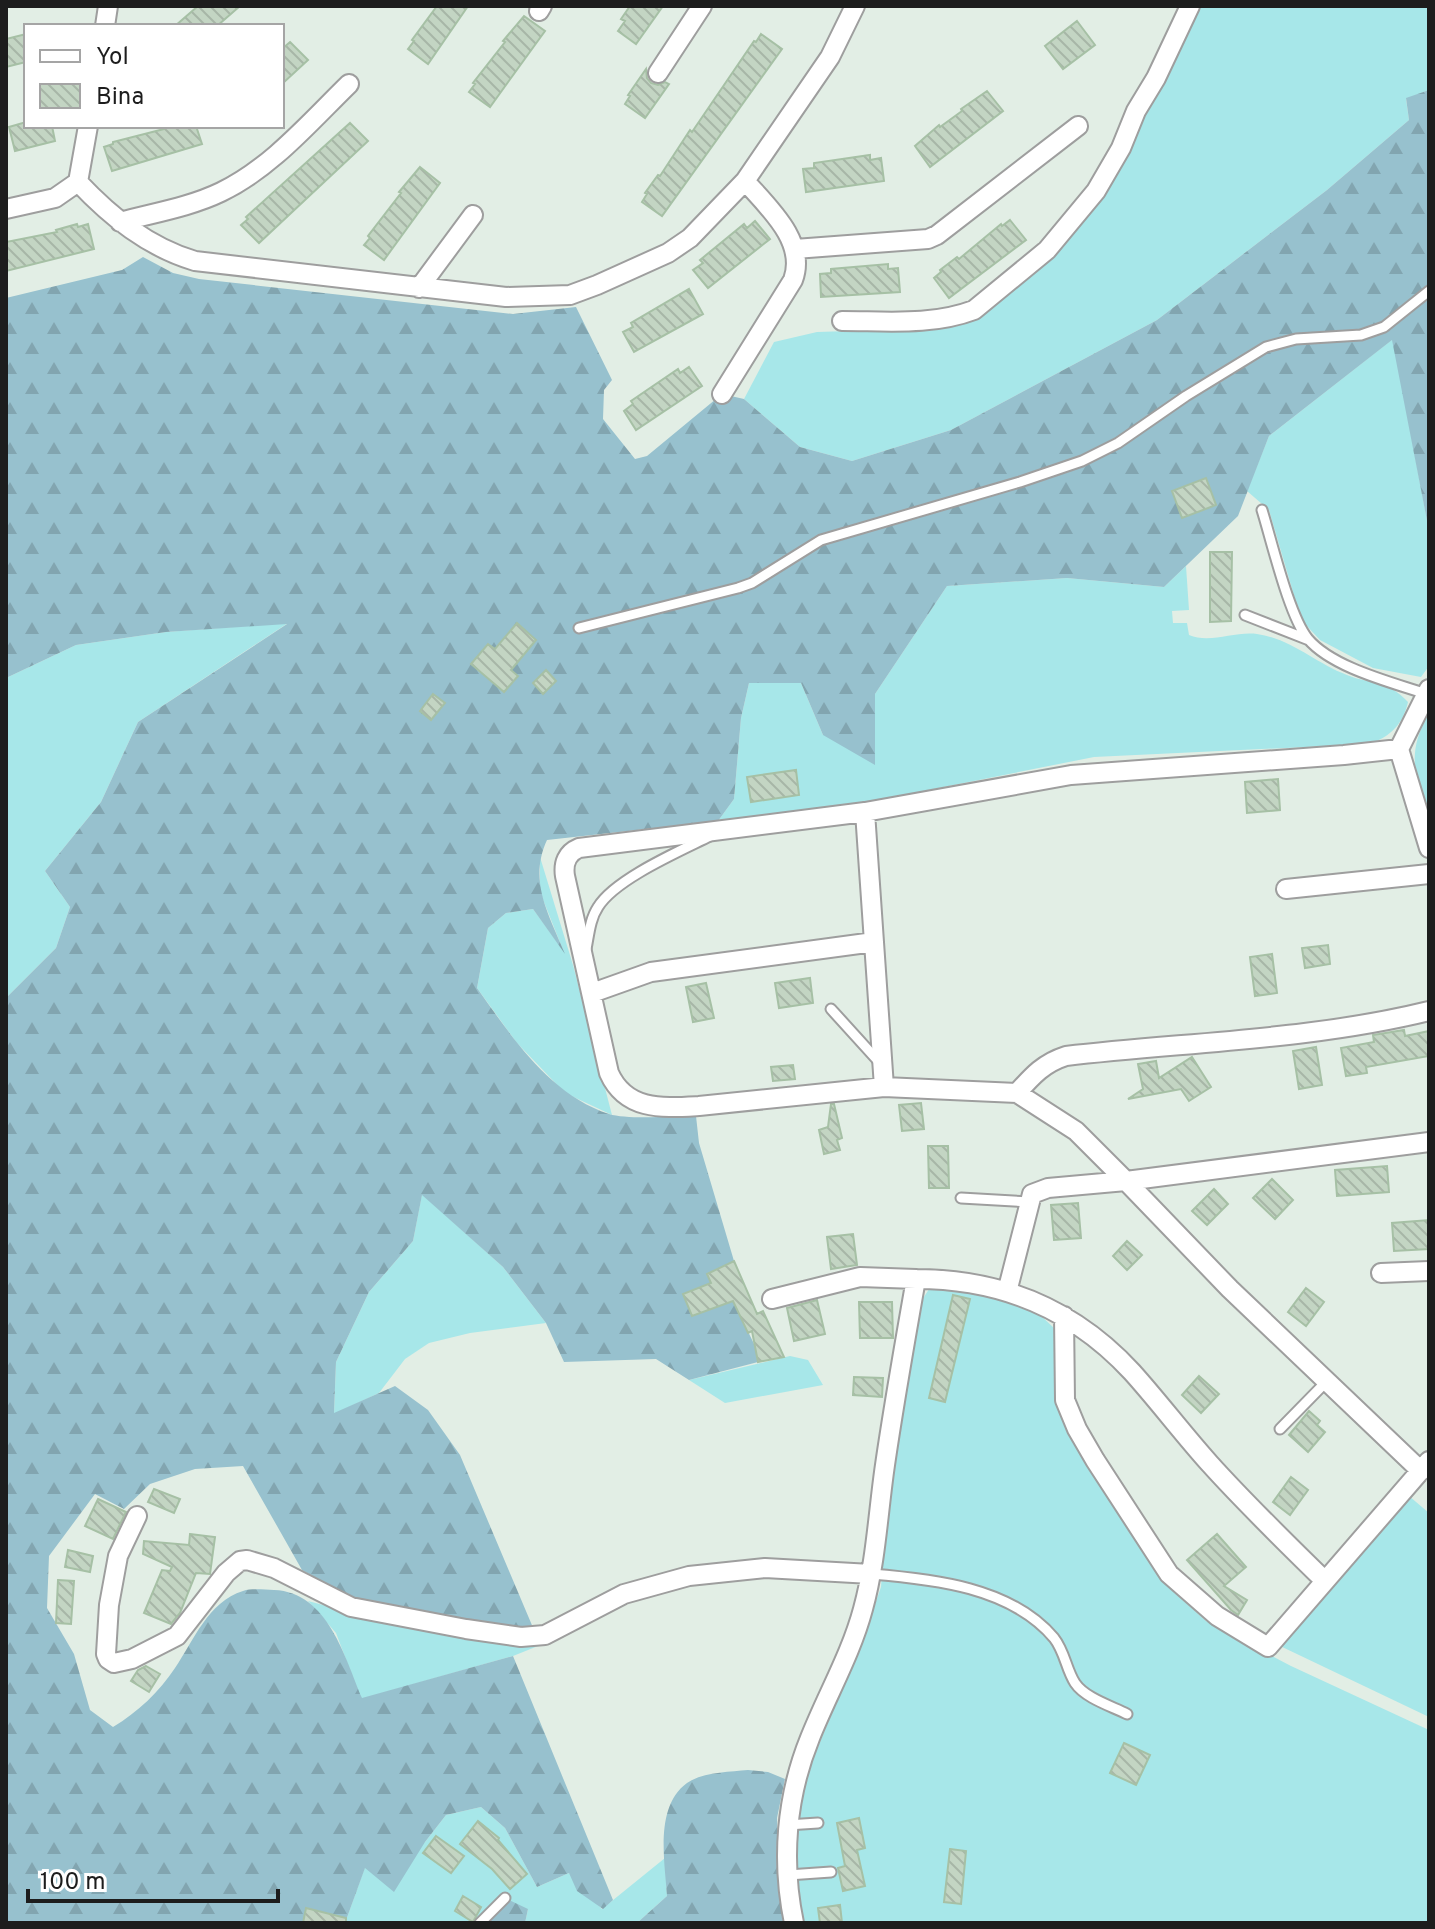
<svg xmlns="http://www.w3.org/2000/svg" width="1435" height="1929" viewBox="0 0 1435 1929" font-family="Overpass,sans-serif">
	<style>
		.grass { fill: #a7e7e9 }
		.forest { fill: url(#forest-firs) }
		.building { fill: url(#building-back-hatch); stroke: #a6c0a5; stroke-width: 2 }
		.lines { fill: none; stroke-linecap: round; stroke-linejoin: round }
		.lane-casing { stroke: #9e9e9e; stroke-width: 13 }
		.street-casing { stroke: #9e9e9e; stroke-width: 22 }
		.lane { stroke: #fff; stroke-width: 9 }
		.street { stroke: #fff; stroke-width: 18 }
	</style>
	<defs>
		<pattern id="forest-firs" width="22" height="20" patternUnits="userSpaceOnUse" patternTransform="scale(2)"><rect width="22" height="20" fill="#97c1ce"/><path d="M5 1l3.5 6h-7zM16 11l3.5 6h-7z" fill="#82a5b0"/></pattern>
		<pattern id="building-back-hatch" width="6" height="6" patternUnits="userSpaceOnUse" patternTransform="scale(2)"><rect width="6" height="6" fill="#c3d5c3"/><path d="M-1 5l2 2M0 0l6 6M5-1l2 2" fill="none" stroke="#a7b6a7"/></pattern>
	</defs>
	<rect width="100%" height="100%" fill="#e2eee5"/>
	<!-- grass -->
	<path class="grass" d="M1195 6H1429V90L1406 99 1409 120 1327 190 1157 320 951 430 852 461 800 447 744 399 774 342 817 332 946 328 971 319 1091 208Z
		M1393 339 1429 531V666L1421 677 1373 668 1320 640 1305 624 1295 599 1269 510 1247 491 1269 436Z
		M1186 566 1189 610 1172 611 1173 623H1187L1189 635C1210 644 1235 631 1257 634 1292 639 1315 663 1347 675 1372 685 1388 680 1408 702 1403 724 1391 736 1370 744L1094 757 883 799 718 821 734 799 741 718 749 683H801L823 735 875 694 947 586 1067 578 1164 587Z
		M288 623 138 722 101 802 45 871 70 907 56 948 6 998V678L76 645 166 632Z
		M1429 713V822C1417 776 1404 757 1429 713Z
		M540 857 573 965 612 1115 565 1093 517 1043 477 988 488 928 506 913 533 909 563 950 540 892Z
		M422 1194 503 1267 546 1323 470 1333 429 1343 405 1359 379 1393 334 1414 336 1362 369 1292 413 1241Z
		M931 1286 984 1293 1020 1305 1039 1314 1055 1329 1059 1347 1060 1409 1150 1560 1178 1596 1206 1621 1291 1666 1429 1730V1923H802L796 1883 795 1839 799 1799 815 1754 863 1639 881 1587 886 1517 922 1300Z
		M790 1356 808 1360 823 1385 725 1403 689 1380Z
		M1409 1496 1429 1513V1717L1278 1645Z
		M308 1601 376 1619 543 1644 513 1656 361 1699 336 1633Z
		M481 1807 505 1828 537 1887 569 1873 602 1909 665 1858 667 1896 637 1923H525L528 1909 480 1923H345L365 1867 425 1842 446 1815Z"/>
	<!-- forest -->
	<path class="forest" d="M1429 90V531L1392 340 1269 436 1238 516 1164 587 1067 578 947 586 875 694V765L823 735 801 683H749L741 718 734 799 718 821 547 840C528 881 549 915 565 954L533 909 506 913 488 928 477 988C512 1037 549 1094 609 1114 628 1120 674 1116 696 1116L699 1143 734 1261 707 1274 726 1286 755 1346 758 1362 689 1380 656 1359 564 1362 546 1323 503 1267 422 1195 413 1241 369 1292 336 1362 334 1413 395 1386 428 1410 460 1455 534 1630 400 1610 349 1596 302 1570 243 1466 195 1469 150 1484 124 1509 95 1494 49 1556 47 1608 74 1654 90 1710 113 1727C138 1712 159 1692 175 1668 194 1640 208 1602 243 1591 252 1588 265 1590 274 1590 328 1592 345 1658 362 1698L513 1656 613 1900 603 1909 577 1891 569 1873 537 1887 505 1828 481 1807 446 1815 425 1842 394 1892 365 1868 345 1923H6V998L56 948 70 907 45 871 101 802 138 722 287 624 166 632 76 645 6 678V298L122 270 143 257 173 273 199 279 513 314 576 307 612 380 604 390 603 419 635 459 647 456 722 394 744 399 800 447 852 461 951 430 1157 320 1327 190 1409 120 1406 98Z
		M748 1770 768 1772 785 1779 777 1818 780 1888 786 1923H637L667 1896C665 1862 654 1807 687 1783 703 1772 729 1772 748 1770Z
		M505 1898 528 1909 525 1923H480Z"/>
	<!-- building -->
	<path class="building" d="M198 6H240L217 26H175Z
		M437 6H468L428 64 408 49 414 41 412 40Z
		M630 6H663L636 44 618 31 625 21 621 19Z
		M524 16 545 31 490 107 469 92 475 84 473 83 505 42 503 41Z
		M1077 21 1095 45 1063 69 1045 46Z
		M26 34V62L6 67V39Z
		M761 34 782 49 662 216 642 202 647 194 645 193 658 175 660 176 690 130 692 132 754 41 756 42Z
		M290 42 308 60 282 84V49Z
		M646 69 647 78 651 83 658 85 665 82 669 84 645 118 625 104 630 96 628 95Z
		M987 91 1003 111 930 167 915 146 939 125 940 127 962 111 961 109Z
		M26 122V126H52L55 141 15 151 9 127Z
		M350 123 368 141 259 243 241 225 248 219 246 217Z
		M163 126H196L202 144 112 171 104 147 113 144V142L164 129Z
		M870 155V160L881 158 884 181 806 192 803 169 814 168V163Z
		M420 167 440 183 384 260 364 245 370 238 368 236 401 193 399 192Z
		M1010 220 1026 240 949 298 934 278 941 272 940 270 957 257 959 259 1001 224 1002 226Z
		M755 221 770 239 708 288 693 270 703 263 700 260 744 224 747 228Z
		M77 224 78 227 88 224 94 249 6 271V242L57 232 56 230Z
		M888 264V269L898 268 900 292 821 297 820 274 831 273V269Z
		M689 289 703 314 634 352 623 332 633 327 631 323Z
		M689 367 702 386 636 430 624 411 633 404 631 401 678 369 680 373Z
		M1206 478 1216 505 1182 518 1172 491Z
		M1210 552H1232L1231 621 1210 622Z
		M517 623 536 640 511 670 518 676 504 692 471 664 488 644 495 649Z
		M546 670 556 681 543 694 533 683Z
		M433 694 445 703 431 720 420 711Z
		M796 770 799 795 751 802 747 777Z
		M1278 779 1280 810 1247 813 1245 782Z
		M1328 945 1330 964 1305 968 1302 948Z
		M1272 954 1277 993 1255 996 1250 957Z
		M810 978 813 1003 779 1008 775 983Z
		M706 983 714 1018 693 1022 686 987Z
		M1404 1030 1405 1036 1429 1031V1056L1366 1067 1367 1073 1346 1076 1341 1048 1374 1042 1373 1035Z
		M1316 1047 1322 1085 1299 1089 1293 1051Z
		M1192 1057 1211 1087 1189 1101 1181 1089 1128 1099 1143 1089 1138 1064 1156 1061 1159 1078Z
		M793 1065 795 1079 773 1081 771 1067Z
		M921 1103 924 1129 902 1131 899 1105Z
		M831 1104H834L842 1138 837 1140 840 1150 824 1154 819 1130 828 1127Z
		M928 1146H948L949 1188H929Z
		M1387 1166 1389 1192 1337 1196 1335 1170Z
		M1272 1179 1293 1200 1275 1219 1253 1198Z
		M1214 1189 1228 1204 1207 1225 1192 1211Z
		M1078 1203 1081 1238 1054 1240 1051 1205Z
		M1429 1220V1249L1394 1251 1392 1223Z
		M853 1234 857 1265 831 1269 827 1237Z
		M1127 1241 1142 1255 1127 1270 1113 1256Z
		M734 1261 757 1314 763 1311 784 1357 758 1362 752 1331 748 1333 733 1301 692 1316 683 1294 711 1283 707 1274Z
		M1306 1288 1324 1302 1306 1326 1288 1312Z
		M953 1295 970 1299 945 1402 929 1398Z
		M817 1300 825 1334 794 1341 787 1308Z
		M859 1302H892L893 1338H860Z
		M1199 1376 1219 1394 1201 1413 1182 1395Z
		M854 1377 883 1378 882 1397 853 1395Z
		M1309 1411 1320 1421 1317 1425 1325 1432 1308 1452 1289 1435Z
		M1291 1477 1308 1490 1290 1515 1273 1502Z
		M154 1489 180 1499 174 1513 148 1502Z
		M98 1499 126 1512 113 1539 85 1526Z
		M190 1534 215 1537 210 1574 196 1573 180 1613 171 1624 144 1613 162 1570 170 1571 172 1567 143 1554 144 1541 189 1545Z
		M1217 1534 1246 1567 1224 1586 1247 1600 1238 1615 1231 1610 1187 1560Z
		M68 1550 93 1556 90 1572 65 1567Z
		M58 1580 74 1581 71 1624 56 1623Z
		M146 1666 160 1674 149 1692 131 1681 138 1670Z
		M1124 1743 1150 1755 1136 1785 1110 1773Z
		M859 1818 865 1848 857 1850 865 1886 843 1891 838 1868 845 1866 837 1823Z
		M478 1821 499 1838 498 1840 527 1874 510 1889 492 1869 460 1844Z
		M436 1836 464 1856 451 1873 423 1853Z
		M950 1849 966 1851 961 1904 944 1902Z
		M463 1896 481 1907 473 1922 455 1911Z
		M840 1905 842 1923H820L818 1908Z
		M306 1908 346 1918V1923H303Z"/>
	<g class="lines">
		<defs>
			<path id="lane" d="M1262 510C1272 542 1289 616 1308 639 1333 668 1391 682 1426 694
				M1245 615 1309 640
				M579 628 738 588 752 583 821 540 1020 482 1082 461 1118 443 1186 396 1266 347 1296 339 1361 335 1384 327 1429 291
				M586 949C589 934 590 919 598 907 615 879 680 851 710 836
				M831 1009 880 1063
				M961 1198 1029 1202
				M1280 1429 1326 1382
				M871 1574C933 1579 1011 1587 1054 1638 1065 1652 1066 1669 1075 1683 1085 1698 1111 1706 1127 1714
				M787 1825 818 1823
				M788 1875 831 1872
				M480 1923 505 1898"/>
			<path id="street" d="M539 11 542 6
				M105 26 108 6
				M658 73 702 6
				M78 182C111 217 148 247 195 261L506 297 570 295 597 285 668 253 690 238 745 181 830 57 855 6
				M6 209 55 198 78 182 88 126
				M120 222C153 213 190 207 221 192 271 168 310 122 349 84
				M795 249 928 239 937 235 1078 126
				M419 288 473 215
				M842 321C886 321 932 326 974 310L1047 250 1096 191 1121 148 1136 111 1156 78 1190 6
				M722 394 793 280C807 242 769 208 745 181
				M1429 689 1399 749 1429 848
				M865 812 884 1087
				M1286 889 1429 874
				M592 993 651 972 874 942
				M1017 1093 884 1087 699 1106C662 1108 626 1111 609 1073L565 876C563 863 567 853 579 848L865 812 1071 775 1344 755 1399 749
				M1126 1181 1230 1289 1421 1471
				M1126 1181 1429 1142
				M1381 1273 1429 1271
				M1007 1292 1032 1194 1048 1188 1126 1181 1076 1131 1017 1093C1033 1075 1044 1063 1066 1056 1187 1042 1311 1040 1429 1011
				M772 1299 860 1277 916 1279
				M1064 1316 1065 1400 1077 1429 1095 1460 1169 1574 1217 1616 1268 1647 1429 1461
				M137 1516 118 1556 109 1605 106 1654 108 1659 114 1663 132 1659 177 1636 226 1573 240 1561 247 1560 274 1568 351 1607 466 1629 521 1637 545 1635 624 1594 689 1576 765 1568 871 1574
				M794 1923C781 1861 786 1797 810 1738 827 1695 851 1654 863 1609 876 1562 878 1513 885 1465 894 1403 905 1341 916 1279 1001 1279 1073 1308 1132 1372 1159 1402 1183 1434 1210 1464 1247 1505 1286 1543 1325 1581"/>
		</defs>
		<!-- lane casing -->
		<use href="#lane" class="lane-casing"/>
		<!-- street casing -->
		<use href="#street" class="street-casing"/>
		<!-- lane -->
		<use href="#lane" class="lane"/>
		<!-- street -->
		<use href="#street" class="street"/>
	</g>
	<!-- border -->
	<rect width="1435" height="1929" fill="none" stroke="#1d1d1d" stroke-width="16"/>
	<!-- legend -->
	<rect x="24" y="24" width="260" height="104" fill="#ffffff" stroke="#a5a5a5" stroke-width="2"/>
	<rect x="40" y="50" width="40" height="12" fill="#ffffff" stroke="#a5a5a5" stroke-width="2"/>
	<text x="96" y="64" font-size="24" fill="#1d1d1d">Yol</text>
	<rect x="40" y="84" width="40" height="24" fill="url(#building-back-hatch)" stroke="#a5a5a5" stroke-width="2"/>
	<text x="96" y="104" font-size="24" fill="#1d1d1d">Bina</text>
	<!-- scale -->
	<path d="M28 1889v12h250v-12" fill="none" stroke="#1d1d1d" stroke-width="4"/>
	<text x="40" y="1889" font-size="24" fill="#1d1d1d" stroke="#ffffff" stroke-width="6" paint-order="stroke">100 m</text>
</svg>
